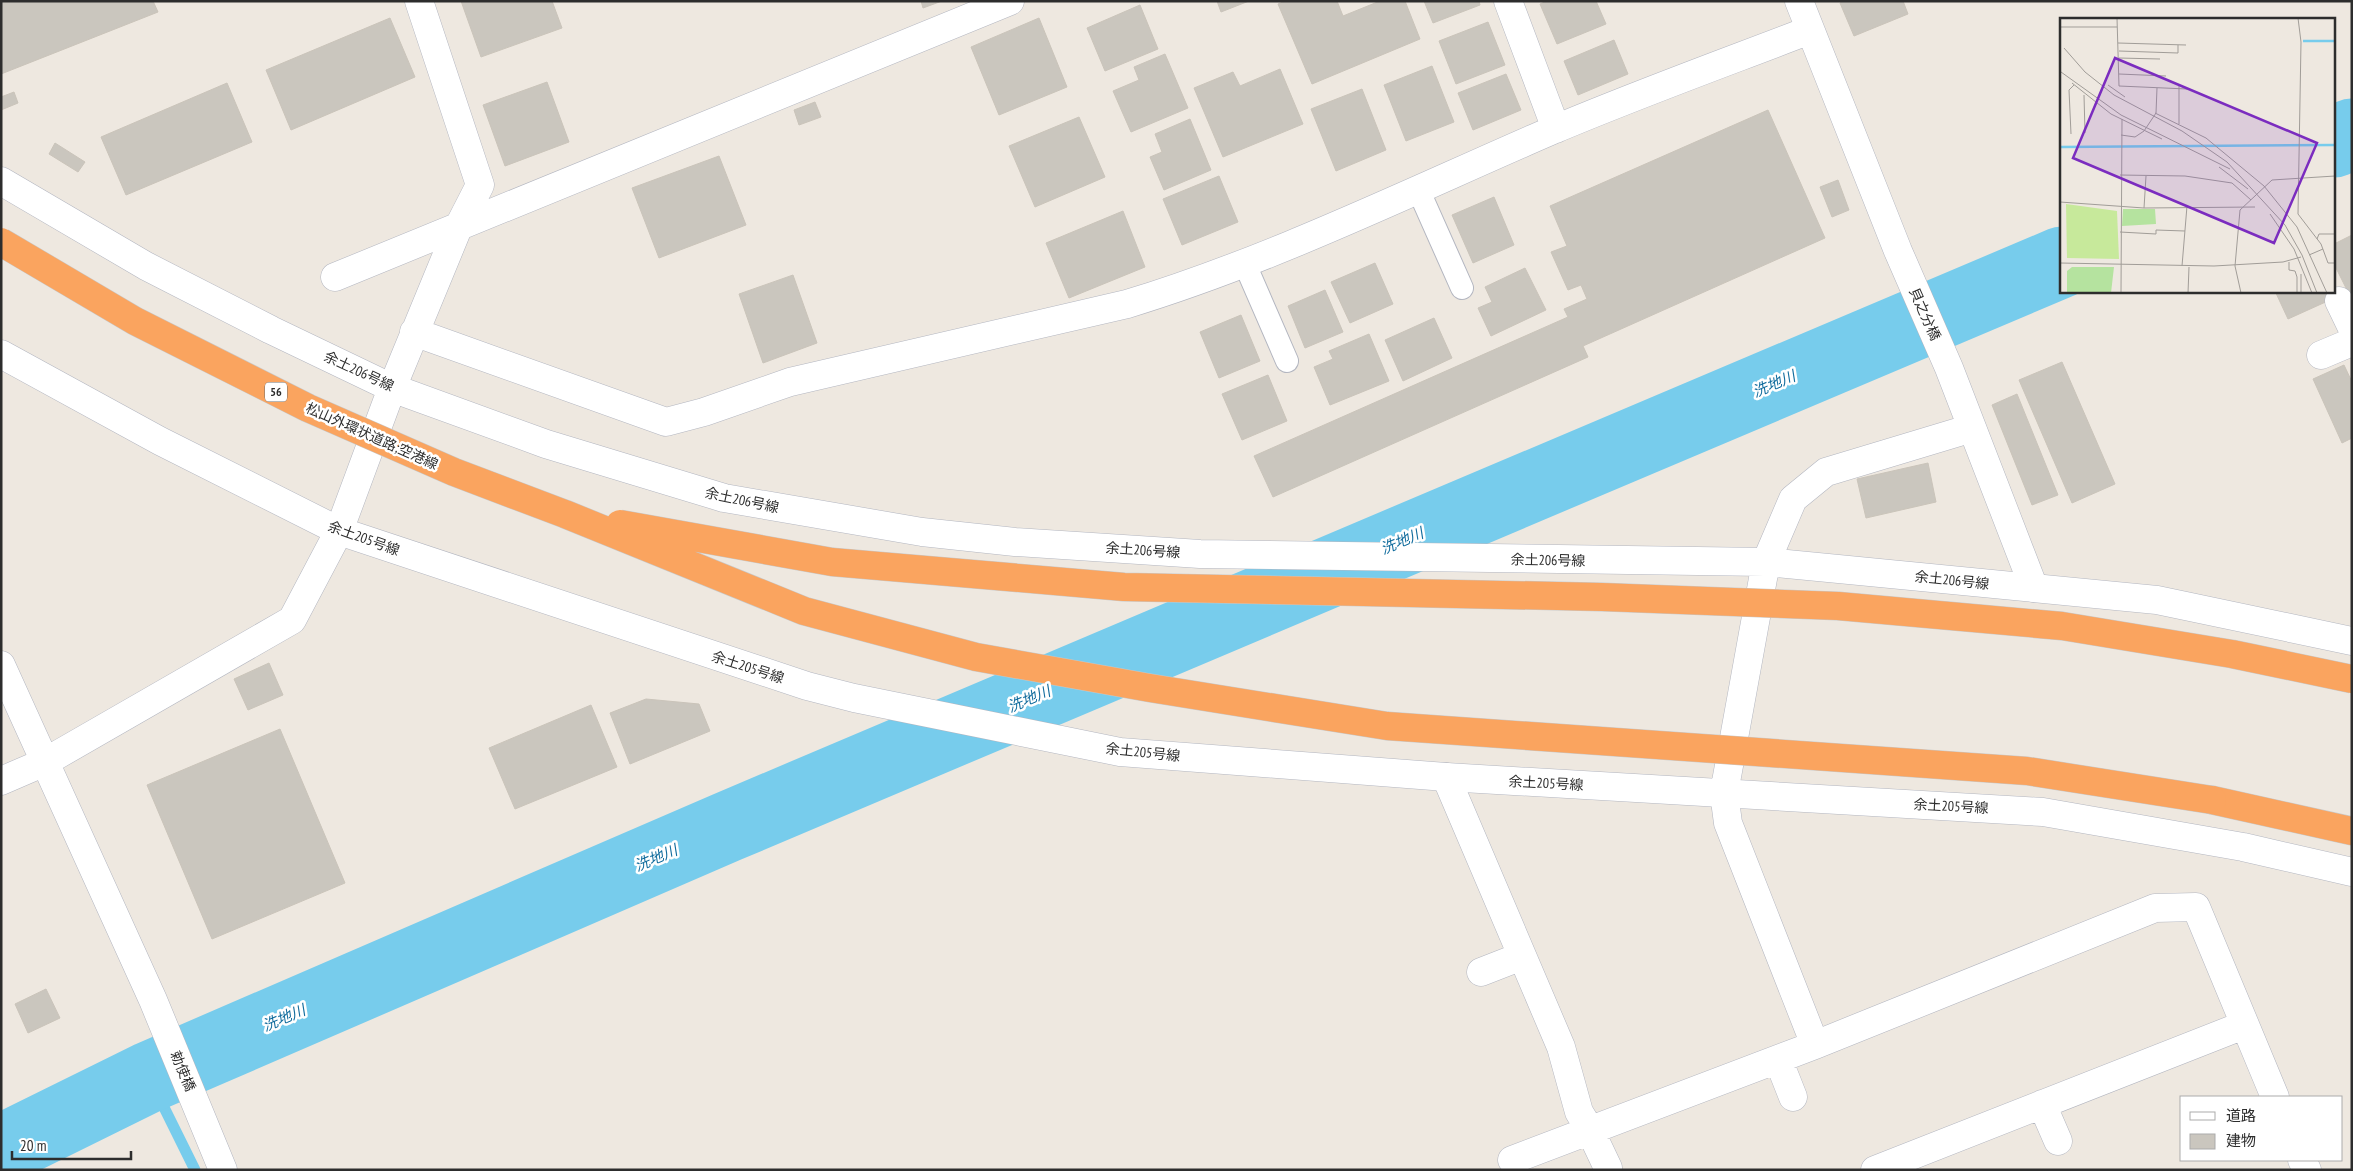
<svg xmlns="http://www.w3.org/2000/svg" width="2353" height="1171" viewBox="0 0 2353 1171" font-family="'PT Sans Narrow','Noto Sans JP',sans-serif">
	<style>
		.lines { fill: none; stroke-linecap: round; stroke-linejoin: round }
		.stream { stroke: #77ccec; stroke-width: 11 }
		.river { stroke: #77ccec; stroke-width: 71 }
		.building { fill: #cac6be; stroke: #cac4ba }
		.service-casing { stroke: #b3b6c0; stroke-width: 24 }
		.minor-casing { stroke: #b3b6c0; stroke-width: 29 }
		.tertiary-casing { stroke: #b3b6c0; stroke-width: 29 }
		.motorway-casing { stroke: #c8c8c8; stroke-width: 29 }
		.service { stroke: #fff; stroke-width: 22 }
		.minor { stroke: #fff; stroke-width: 28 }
		.tertiary { stroke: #fff; stroke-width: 28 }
		.motorway { stroke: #faa45f; stroke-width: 28 }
		.motorway-bridge-casing { stroke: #c8c8c8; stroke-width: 29; stroke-linecap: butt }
		.motorway-bridge { stroke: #faa45f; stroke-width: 28 }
		.labels { text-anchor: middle; stroke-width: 5; stroke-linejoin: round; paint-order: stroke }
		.shield { fill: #fff; stroke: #6c6c6c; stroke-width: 1 }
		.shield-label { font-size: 12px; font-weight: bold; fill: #2d2d2d }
		.street-label { font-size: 14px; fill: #2d2d2d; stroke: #fff }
		.water-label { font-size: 15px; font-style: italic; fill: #116c9d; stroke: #fff }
		.inset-river { fill: none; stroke: #77ccec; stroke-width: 2.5 }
		.inset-road { fill: none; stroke: #a19d98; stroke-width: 1 }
		.view { fill: #7b2cbf; fill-opacity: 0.15; stroke: #7b2cbf; stroke-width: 2.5 }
		.inset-edge { fill: none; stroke: #2d2d2d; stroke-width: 2.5 }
	</style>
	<rect width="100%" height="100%" fill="#eee8e0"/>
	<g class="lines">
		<!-- stream -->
		<path class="stream" d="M149 1077 195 1170"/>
		<!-- river -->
		<path class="river" d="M2334 142 2352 134
			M1 1150 149 1077 727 827 2062 262"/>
	</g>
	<!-- building -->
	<path class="building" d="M1 1H153L158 12 1 74Z
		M461 1H552L562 28 481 57Z
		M921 1H942L923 8Z
		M1217 1H1249L1221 12Z
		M1285 1H1337L1343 16 1380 1H1405L1420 39 1312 84 1278 4Z
		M1424 1H1479L1480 5 1433 23Z
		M1547 1H1596L1606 24 1557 44 1540 4Z
		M1843 1H1903L1908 14 1854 36 1840 3Z
		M1140 5 1158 49 1105 71 1087 28Z
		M390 18 415 77 291 130 266 70Z
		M1039 18 1067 87 999 115 971 47Z
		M1488 22 1505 65 1456 84 1439 41Z
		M1614 40 1628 74 1578 95 1564 61Z
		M1165 54 1188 108 1131 132 1113 91 1139 80 1134 67Z
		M1432 66 1454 122 1406 141 1384 85Z
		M1280 69 1303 124 1223 157 1194 88 1233 72 1240 86Z
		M1506 74 1521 110 1473 130 1458 93Z
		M547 82 569 142 505 166 483 105Z
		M227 83 252 142 126 195 101 137Z
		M1362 89 1386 150 1336 171 1311 109Z
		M14 92 18 103 1 110V97Z
		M815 102 821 117 799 125 794 110Z
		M1768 110 1825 238 1583 346 1588 357 1273 497 1254 456 1568 317 1564 309 1587 299 1581 285 1568 290 1551 252 1567 246 1550 206Z
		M1079 117 1105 177 1035 207 1009 146Z
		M1190 119 1211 170 1164 190 1150 157 1162 152 1155 134Z
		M55 143 85 162 78 172 49 154Z
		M719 156 746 225 659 258 632 188Z
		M1219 176 1238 222 1182 245 1163 199Z
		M1838 180 1849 210 1832 217 1820 187Z
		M1494 197 1514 245 1473 263 1452 215Z
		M1123 211 1145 267 1069 298 1046 243Z
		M2352 235V295L2350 296 2334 264V244Z
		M1375 263 1393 304 1350 323 1331 282Z
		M1525 268 1546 310 1491 336 1478 308 1492 302 1485 287Z
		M793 275 817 343 763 363 739 294Z
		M1325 290 1343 332 1305 348 1288 306Z
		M2275 291H2326L2330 300 2288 319Z
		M1241 315 1260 361 1219 378 1200 332Z
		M1434 318 1452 358 1403 381 1385 340Z
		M1369 334 1389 381 1330 405 1314 367 1333 359 1329 351Z
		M2062 362 2115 484 2072 503 2019 380Z
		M2344 365 2352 382V438L2342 443 2313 379Z
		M1268 375 1287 421 1242 440 1222 394Z
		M2017 394 2058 495 2032 505 1992 405Z
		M1928 463 1936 502 1866 518 1857 479Z
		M269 663 283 695 248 710 234 679Z
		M646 699 699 704 710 731 630 764 610 713Z
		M591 705 617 767 515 809 489 748Z
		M280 729 345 883 212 939 147 785Z
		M46 989 60 1018 28 1033 15 1004Z"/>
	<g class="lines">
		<defs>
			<path id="service" d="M1418 189 1462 288
				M1244 262 1287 361"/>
			<path id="minor" d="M1508 1 1556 129
				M1799 1 1898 251 1949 368 2034 588
				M335 277 1010 1
				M2339 301 2352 328
				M414 332 666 422 704 412 790 382 1127 304C1272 260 1414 190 1553 130 1638 94 1724 63 1810 30
				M2321 355 2352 342
				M392 388 458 228 480 185 419 1
				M1766 562 1793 499 1826 472 1972 428
				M1 665 153 1000 223 1170
				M1446 777 1561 1047 1579 1112 1590 1130 1608 1168
				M1 781 45 762 292 620 339 531
				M1724 793 1728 823 1815 1045
				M1481 972 1522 956
				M1778 1059 1793 1097
				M2042 1104 2058 1141
				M1512 1160 1815 1045 2155 908 2196 907 2275 1097
				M2302 1160 2307 1170
				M1875 1170 2244 1025"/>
			<path id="tertiary" d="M1 181 146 266 271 330 392 388 546 444 724 498 922 532 1015 542 1200 554 1766 562 2157 600 2352 641
				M1 354 160 441 339 531 807 686 854 698 1120 752 1446 777 2043 812 2243 847 2352 872
				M339 531 392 388
				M1724 793 1766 562"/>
			<path id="motorway" d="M2212 800 2352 831"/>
		</defs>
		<!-- service casing -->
		<use href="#service" class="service-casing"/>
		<!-- minor casing -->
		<use href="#minor" class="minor-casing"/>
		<!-- tertiary casing -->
		<use href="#tertiary" class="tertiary-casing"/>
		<!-- motorway casing -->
		<use href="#motorway" class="motorway-casing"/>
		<!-- service -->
		<use href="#service" class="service"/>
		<!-- minor -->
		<use href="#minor" class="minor"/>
		<!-- tertiary -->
		<use href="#tertiary" class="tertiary"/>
		<!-- motorway -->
		<use href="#motorway" class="motorway"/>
		<defs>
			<path id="motorway-bridge" d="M1 242 135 321 308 408 454 472 565 514 804 611 976 657 1150 688 1387 726 2027 771 2212 800
				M620 524 832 562 1124 587 1602 597 1838 606 2062 626 2232 654 2352 679"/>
		</defs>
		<!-- motorway-bridge casing -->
		<use href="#motorway-bridge" class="motorway-bridge-casing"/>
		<!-- motorway-bridge -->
		<use href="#motorway-bridge" class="motorway-bridge"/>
	</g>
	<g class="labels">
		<!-- shield labels -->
		<rect class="shield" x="265" y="382.5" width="22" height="19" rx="4"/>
		<g class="shield-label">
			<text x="276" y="396">56</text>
		</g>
		<!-- street labels -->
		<g class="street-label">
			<text transform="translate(1925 314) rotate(66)" y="5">貝之分橋</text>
			<text transform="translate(359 371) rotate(25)" y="5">余土206号線</text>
			<text transform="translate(372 436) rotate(24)" y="5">松山外環状道路;空港線</text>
			<text transform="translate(742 500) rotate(12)" y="5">余土206号線</text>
			<text transform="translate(364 538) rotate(20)" y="5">余土205号線</text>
			<text transform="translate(1143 550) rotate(4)" y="5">余土206号線</text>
			<text transform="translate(1548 560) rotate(1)" y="5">余土206号線</text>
			<text transform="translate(1952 580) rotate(6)" y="5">余土206号線</text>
			<text transform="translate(748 667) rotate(18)" y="5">余土205号線</text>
			<text transform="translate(1143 752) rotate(6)" y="5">余土205号線</text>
			<text transform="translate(1546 783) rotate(3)" y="5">余土205号線</text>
			<text transform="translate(1951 806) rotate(3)" y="5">余土205号線</text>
			<text transform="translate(183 1071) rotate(67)" y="5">勅使橋</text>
		</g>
		<!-- water labels -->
		<g class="water-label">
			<text transform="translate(1774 384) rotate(-23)" y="5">洗地川</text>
			<text transform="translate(1402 541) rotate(-23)" y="5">洗地川</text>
			<text transform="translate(1029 699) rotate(-23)" y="5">洗地川</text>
			<text transform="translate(656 858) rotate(-23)" y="5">洗地川</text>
			<text transform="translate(284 1018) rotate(-23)" y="5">洗地川</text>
		</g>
	</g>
	<!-- overview -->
	<g transform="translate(2060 18)">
		<rect width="275" height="275" fill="#eee8e0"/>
		<path d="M63 191H95L96 206 62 208ZM12 249H54L51 275H7V253Z" fill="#b5e39f"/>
		<path d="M6 186 57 193 59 241 7 240Z" fill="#c7e99b"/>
		<path class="inset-river" d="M243 23H275M0 129 275 127"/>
		<path class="inset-road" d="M57 0 59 68 127 71M238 0 241 24 238 196 261 226 268 245H275M0 9H57M58 25 126 27M4 30 25 54 54 77 122 113 167 144 225 207 242 237 257 275M59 33 118 35V27M59 40 100 41M1 54 61 97 170 151M59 56 106 58M12 65 51 96 102 121M48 67 65 79M24 77 25 115M95 95 146 120 204 168 237 209 267 275M119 106V67M11 116 9 72 14 67M61 117 75 119 84 113 96 95 97 70M159 149 188 171M60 157 125 158 172 165 191 182M0 184 84 190 195 189M84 190 86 158M210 196 234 231 252 275M60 214 96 216V212L125 213M257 221 259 216H275M249 237 263 231M229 244V252L235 253 237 259V275M0 245 154 248 223 244 241 239M122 248 127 188M61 275 62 101M128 275 129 249M181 275 175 248 180 192 212 162 275 158M241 275V256"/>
		<path class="view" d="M55 40 257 125 214 225 13 140Z"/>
		<rect width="275" height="275" class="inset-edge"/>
	</g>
	<!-- border -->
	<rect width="2353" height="1171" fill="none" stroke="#2d2d2d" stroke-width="5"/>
	<!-- legend -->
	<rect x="2180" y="1096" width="162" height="65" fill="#ffffff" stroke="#ababab"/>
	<rect x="2190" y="1112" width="25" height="8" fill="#ffffff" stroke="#ababab"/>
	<text x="2226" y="1121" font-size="15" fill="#2d2d2d">道路</text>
	<rect x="2190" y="1134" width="25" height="15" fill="#cac6be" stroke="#ababab"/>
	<text x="2226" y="1146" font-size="15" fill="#2d2d2d">建物</text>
	<!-- scale -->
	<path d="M12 1151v8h119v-8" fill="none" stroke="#2d2d2d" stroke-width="2.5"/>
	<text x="20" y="1151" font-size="15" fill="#2d2d2d" stroke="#ffffff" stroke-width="4" paint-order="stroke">20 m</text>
</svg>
